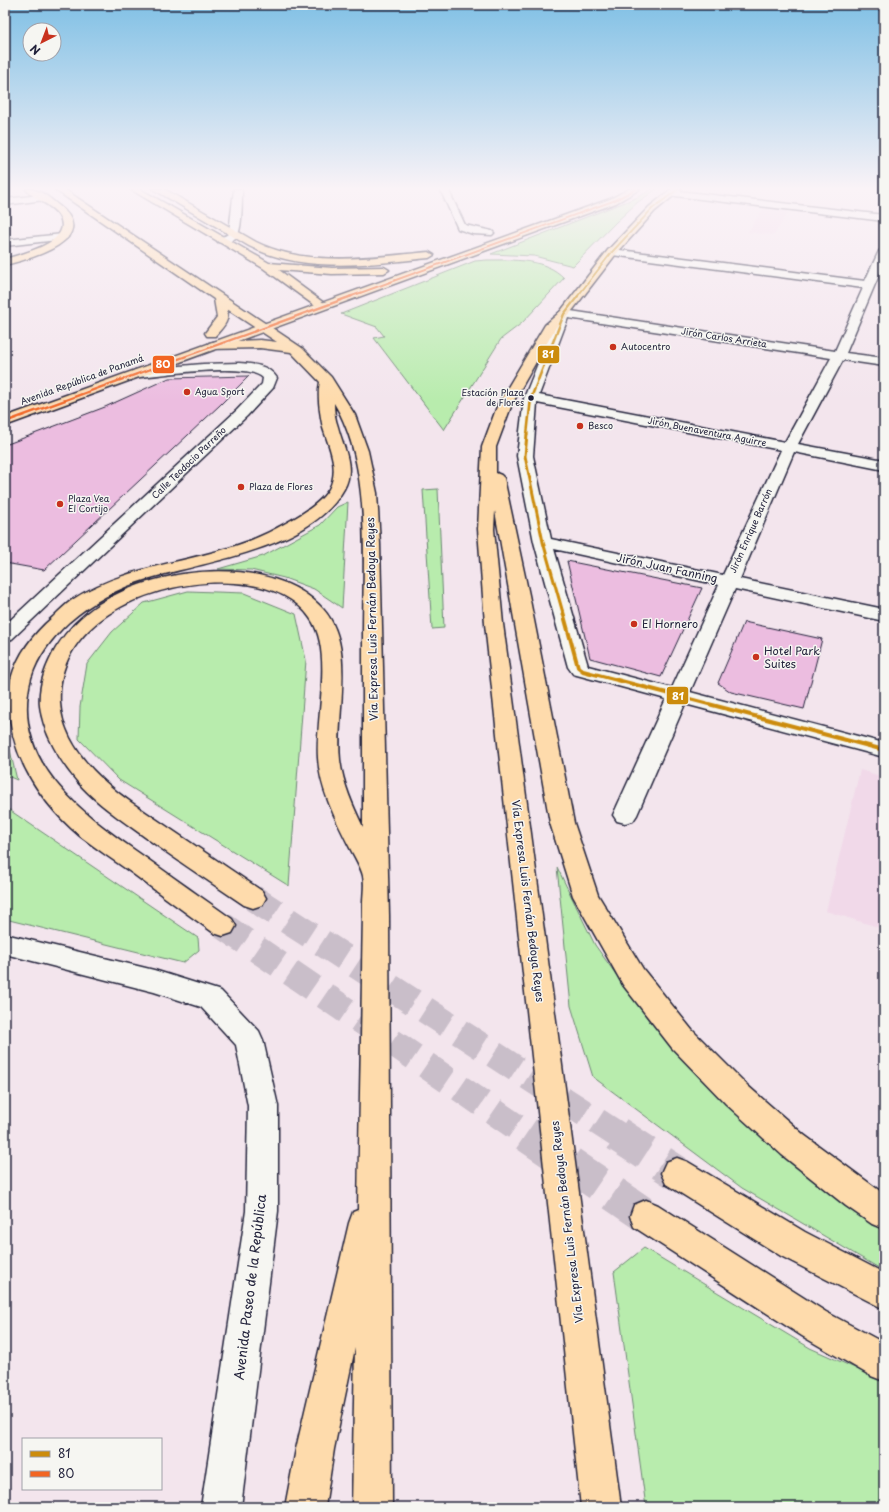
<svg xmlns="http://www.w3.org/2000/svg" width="889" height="1512" viewBox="0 0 889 1512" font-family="'Playpen Sans',sans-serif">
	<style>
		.built { fill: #f1d9e9 }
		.green { fill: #b8ecad; stroke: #6d8774 }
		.building { fill: #ecbde0; stroke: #22223b }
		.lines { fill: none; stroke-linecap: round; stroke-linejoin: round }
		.highway-tunnel-far1 { stroke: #c9bec9; stroke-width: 27; stroke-dasharray: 27 14; stroke-linecap: butt }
		.highway-tunnel { stroke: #c9bec9; stroke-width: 35; stroke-dasharray: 35 18; stroke-linecap: butt }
		.minor-casing { stroke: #22223b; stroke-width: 3 }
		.major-casing { stroke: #22223b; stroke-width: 3 }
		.highway-casing { stroke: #22223b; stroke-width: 3 }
		.minor { fill: #f6f6f2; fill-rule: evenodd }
		.major { fill: #fedbac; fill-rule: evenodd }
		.highway { fill: #fedbac; fill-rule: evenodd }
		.bus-1-far3-casing { stroke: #f6f6f2; stroke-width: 3.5 }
		.bus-1-far2-casing { stroke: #f6f6f2; stroke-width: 4 }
		.bus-1-far1-casing { stroke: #f6f6f2; stroke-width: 5 }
		.bus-1-casing { stroke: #f6f6f2; stroke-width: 7 }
		.bus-2-far1-casing { stroke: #f6f6f2; stroke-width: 3.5 }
		.bus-2-casing { stroke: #f6f6f2; stroke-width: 4 }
		.bus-1-far3 { stroke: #cc8c0c; stroke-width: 2 }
		.bus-1-far2 { stroke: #cc8c0c; stroke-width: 2.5 }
		.bus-1-far1 { stroke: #cc8c0c; stroke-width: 3 }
		.bus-1 { stroke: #cc8c0c; stroke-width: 4 }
		.bus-2-far1 { stroke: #f26522; stroke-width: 2 }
		.bus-2 { stroke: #f26522; stroke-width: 2.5 }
		.poi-dot { fill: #c8321e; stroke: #f6f6f2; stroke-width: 1.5 }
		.bus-dot { fill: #22223b; stroke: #f6f6f2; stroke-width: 1.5 }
		.labels { text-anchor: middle; stroke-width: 3; stroke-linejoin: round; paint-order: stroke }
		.far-street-label { font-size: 9px; fill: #22223b; stroke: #f6f6f2 }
		.far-poi-label { font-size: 9px; fill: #22223b; stroke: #f6f6f2; text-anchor: start }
		.far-bus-label { font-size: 9px; fill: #22223b; stroke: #f6f6f2; text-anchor: end }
		.street-label { font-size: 11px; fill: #22223b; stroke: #f6f6f2 }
		.poi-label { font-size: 11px; fill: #22223b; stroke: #f6f6f2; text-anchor: start }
		.near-street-label { font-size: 13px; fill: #22223b; stroke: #f6f6f2 }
		.line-badge { stroke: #f6f6f2; stroke-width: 1.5 }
		.badge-label { font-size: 11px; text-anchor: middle; font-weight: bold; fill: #fff }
	</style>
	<rect width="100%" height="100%" fill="#f3e5ed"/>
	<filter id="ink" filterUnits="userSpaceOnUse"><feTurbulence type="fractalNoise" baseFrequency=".025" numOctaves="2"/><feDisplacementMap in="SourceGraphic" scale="8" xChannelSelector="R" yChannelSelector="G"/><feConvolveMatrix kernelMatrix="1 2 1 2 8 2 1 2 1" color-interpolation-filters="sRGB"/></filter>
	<g filter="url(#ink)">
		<!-- built -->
		<path class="built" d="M763 209 788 212 774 235 748 232Z
			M860 770 884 777V929L826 911Z"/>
		<!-- green -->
		<path class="green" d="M652 189H657L638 202 616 222 573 266 534 256 491 254 638 197Z
			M487 260C513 260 545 258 564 278L522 323 501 339 444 430 374 338 384 336 377 327 341 314 475 261Z
			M438 489 444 628 432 629 423 490Z
			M348 502 342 608 314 589 284 578 251 570 218 569 263 556 320 525 337 507Z
			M188 591 244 593 296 614 306 660 289 886 119 780 79 739 80 707 87 664 112 632 144 603Z
			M5 729 17 780 5 775Z
			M5 807 198 938 199 950 183 963 5 919Z
			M557 867 595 945 650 1022 733 1107 884 1226V1271L742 1188 593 1077 571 1006Z
			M644 1248 810 1348 884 1381V1507H646L614 1272Z"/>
		<!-- building -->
		<path class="building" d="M249 376 220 405 44 570 5 563V445L105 407 169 378Z
			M567 561 702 588 661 677 590 658Z
			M744 622 822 639 804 709 731 692 718 683Z"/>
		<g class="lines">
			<!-- highway-tunnel-far1 -->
			<path class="highway-tunnel-far1" d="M253 898 618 1135
				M223 926 528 1135"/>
			<!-- highway-tunnel -->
			<path class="highway-tunnel" d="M526 1134 646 1216
				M617 1134 677 1173"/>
			<defs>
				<path id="minor" d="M234 189H242C242 199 242 227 238 234 235 241 225 244 218 242L217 240C220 236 226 237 229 233Z
					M440 189H448L465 225 492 231 494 233 492 235 473 234 458 229Z
					M670 190 884 215V221L667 195 666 193Z
					M41 195 44 196 45 198 44 200 5 205V199Z
					M63 234 68 237 66 239 5 246V240Z
					M884 248V263L846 353 884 358V366L843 360 798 444 884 460V470L794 452 740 579 884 609V621L735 589 690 692 884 743V757L685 704 637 815 633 821 625 823 617 821 613 815 666 699 573 674 568 667 534 542 517 456 524 398 558 314 560 312 564 310 835 351 863 288 612 255 607 252 612 249 865 281 879 251ZM568 318 831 358 785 442 539 395ZM537 403 781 450 723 575 551 539 533 456ZM554 549 719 585 672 688 588 666Z
					M239 363C254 364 268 365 277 378L273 388 247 416 12 639 5 641V625L237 410 262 384 263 378C249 362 163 375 140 377L135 376 133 373 135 370 203 364Z
					M5 934 154 970 221 991 259 1031 263 1040 278 1106V1211L241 1507H201L246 1211 248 1106 236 1045 201 1007 154 992 5 954Z"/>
				<path id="major" d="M26 189C40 189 47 196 58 205 103 239 30 259 5 265V259C21 254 75 242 59 216 52 204 34 200 26 189Z
					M153 189H164L256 242C309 268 373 257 429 252L434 255 429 258C370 264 304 274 249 246Z
					M629 189H640L616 203 5 426V417L610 199Z
					M672 189H682L655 211 616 254 568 316H560L558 314 560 312 608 250 649 207Z"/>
				<path id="highway" d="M54 189H64L302 348 331 377 355 415 368 451 377 493 380 544 389 915 392 1507H352L355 1348 334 1449 325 1507H285L296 1449 349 1223 353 1212 358 1210C359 1132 361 1055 362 977 362 952 363 927 363 903 363 894 365 884 363 876 361 867 354 856 350 848 336 820 320 790 318 758 315 719 334 651 310 618 293 594 263 585 235 583 164 577 55 615 60 703 63 746 99 780 132 803L262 891 266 898 262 905 253 908 244 905C206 879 168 854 131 827 112 813 92 799 77 781 60 761 43 733 40 706 38 686 46 665 56 648 67 630 82 615 99 604 158 566 272 553 323 609 357 647 335 715 340 760 343 784 353 806 363 827 363 762 363 697 363 632 363 561 372 465 334 403 334 411 335 419 338 427 343 447 356 468 344 489 311 549 206 561 147 579 118 588 92 602 69 622 52 638 38 655 31 678 8 764 86 816 146 858 175 879 204 899 232 919L236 926 232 933 223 936 214 933C186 913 159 893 132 873 115 861 97 849 80 836 35 798 0 741 11 679 18 654 34 633 53 617 59 611 65 605 72 600 121 568 178 564 232 547 251 541 269 533 286 523 301 515 320 504 329 489 340 469 329 447 323 428 320 414 317 395 320 382L291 352 260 348 209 349 207 346 209 343 213 342 260 340 277 342 227 309C230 321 223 327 215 336H207L205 333 217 317 214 299Z
					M130 189H140L269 263 332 268 384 267 389 270 384 273 332 274 279 270 328 306 326 308H318L263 268Z
					M564 310 568 312 570 314 556 327 512 404 496 447V473L501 475 504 478 529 595 574 823 598 895 643 969 692 1030 748 1086 804 1135 884 1194V1229L872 1224 846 1206 782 1155 726 1104 672 1048 623 985 573 896 550 823 495 511 494 529 503 624 621 1507H581L485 624 478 529 482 447 498 404 545 325 560 312Z
					M677 1158 688 1162 805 1232 884 1273V1309L781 1256 666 1184 661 1173 666 1162Z
					M646 1200 658 1205 826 1312 884 1343V1381L871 1376 802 1336 634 1227 630 1216 634 1205Z"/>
			</defs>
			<!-- minor casing -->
			<use href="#minor" class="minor-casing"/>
			<!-- major casing -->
			<use href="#major" class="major-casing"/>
			<!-- highway casing -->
			<use href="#highway" class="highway-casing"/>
			<!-- minor -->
			<use href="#minor" class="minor"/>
			<!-- major -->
			<use href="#major" class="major"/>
			<!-- highway -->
			<use href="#highway" class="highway"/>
			<defs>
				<path id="bus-1-far3" d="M577 297 612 252 652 209 678 189"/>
				<path id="bus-1-far2" d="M527 435 531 398 564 314 578 296"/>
				<path id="bus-1-far1" d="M527 434 525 456 543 542 563 613"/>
				<path id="bus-1" d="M563 612 578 667 583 671 884 750"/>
				<path id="bus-2-far1" d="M349 297 613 201 636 189"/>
				<path id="bus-2" d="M5 422 352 296"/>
			</defs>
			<!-- bus-1-far3 casing -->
			<use href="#bus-1-far3" class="bus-1-far3-casing"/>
			<!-- bus-1-far2 casing -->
			<use href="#bus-1-far2" class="bus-1-far2-casing"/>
			<!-- bus-1-far1 casing -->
			<use href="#bus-1-far1" class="bus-1-far1-casing"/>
			<!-- bus-1 casing -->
			<use href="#bus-1" class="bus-1-casing"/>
			<!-- bus-2-far1 casing -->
			<use href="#bus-2-far1" class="bus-2-far1-casing"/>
			<!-- bus-2 casing -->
			<use href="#bus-2" class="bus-2-casing"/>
			<!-- bus-1-far3 -->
			<use href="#bus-1-far3" class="bus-1-far3"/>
			<!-- bus-1-far2 -->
			<use href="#bus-1-far2" class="bus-1-far2"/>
			<!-- bus-1-far1 -->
			<use href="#bus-1-far1" class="bus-1-far1"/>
			<!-- bus-1 -->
			<use href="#bus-1" class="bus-1"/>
			<!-- bus-2-far1 -->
			<use href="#bus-2-far1" class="bus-2-far1"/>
			<!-- bus-2 -->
			<use href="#bus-2" class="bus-2"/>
		</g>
	</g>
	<!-- sky -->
	<linearGradient id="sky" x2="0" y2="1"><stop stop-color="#80c0e5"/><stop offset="0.47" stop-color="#faf3f7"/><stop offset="1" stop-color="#faf3f7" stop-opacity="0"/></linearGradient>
	<rect width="889" height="401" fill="url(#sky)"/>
	<!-- markers -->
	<g class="poi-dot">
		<circle cx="613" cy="347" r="4"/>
		<circle cx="187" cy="392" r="4"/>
		<circle cx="580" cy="426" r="4"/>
		<circle cx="241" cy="487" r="4"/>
		<circle cx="60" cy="504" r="4"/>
		<circle cx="634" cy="624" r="4"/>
		<circle cx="756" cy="657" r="4"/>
	</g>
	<circle class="bus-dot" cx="531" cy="398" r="3.5"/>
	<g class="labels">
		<!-- far-street labels -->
		<g class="far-street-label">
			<text transform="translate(724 338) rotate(9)" y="3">Jirón Carlos Arrieta</text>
			<text transform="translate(82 380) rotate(-20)" y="3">Avenida República de Panamá</text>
			<text transform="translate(707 432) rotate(11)" y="3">Jirón Buenaventura Aguirre</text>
			<text transform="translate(189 463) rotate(-44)" y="3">Calle Teodocio Parreño</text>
			<text transform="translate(751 531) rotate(-66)" y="3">Jirón Enrique Barrón</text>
		</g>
		<!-- far-poi labels -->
		<g class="far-poi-label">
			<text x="621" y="350">Autocentro</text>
			<text x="195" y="395">Agua Sport</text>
			<text x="588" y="429">Besco</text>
			<text x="249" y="490">Plaza de Flores</text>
			<text x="68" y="502">Plaza Vea<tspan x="68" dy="10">El Cortijo</tspan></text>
		</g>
		<!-- far-bus labels -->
		<g class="far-bus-label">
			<text x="524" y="396">Estación Plaza<tspan x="524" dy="10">de Flores</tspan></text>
		</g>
		<!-- street labels -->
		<g class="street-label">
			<text transform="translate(667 568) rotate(12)" y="4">Jirón Juan Fanning</text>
			<text transform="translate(372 619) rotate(-91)" y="4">Vía Expresa Luis Fernán Bedoya Reyes</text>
			<text transform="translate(528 901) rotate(83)" y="4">Vía Expresa Luis Fernán Bedoya Reyes</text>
			<text transform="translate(567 1222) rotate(-97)" y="4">Vía Expresa Luis Fernán Bedoya Reyes</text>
		</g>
		<!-- poi labels -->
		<g class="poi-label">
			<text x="642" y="628">El Hornero</text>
			<text x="764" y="655">Hotel Park<tspan x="764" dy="13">Suites</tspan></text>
		</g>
		<!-- near-street labels -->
		<g class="near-street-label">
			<text transform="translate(250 1287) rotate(-83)" y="5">Avenida Paseo de la República</text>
		</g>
	</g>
	<g class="line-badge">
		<rect x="537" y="345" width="23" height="19" rx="4" fill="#cc8c0c"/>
		<rect x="152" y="355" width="23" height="19" rx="4" fill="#f26522"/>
		<rect x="666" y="686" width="23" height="19" rx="4" fill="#cc8c0c"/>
	</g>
	<g class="badge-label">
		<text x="548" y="358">81</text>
		<text x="163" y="368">80</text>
		<text x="678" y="700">81</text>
	</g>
	<!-- margin -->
	<rect width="889" height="1512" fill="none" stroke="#f6f6f2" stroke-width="20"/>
	<rect x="10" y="10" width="869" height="1492" fill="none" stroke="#22223b" stroke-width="1.5" filter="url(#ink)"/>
	<!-- legend -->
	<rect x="22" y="1438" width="140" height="52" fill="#f6f6f2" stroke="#a1a1a9"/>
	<rect x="30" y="1451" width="20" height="6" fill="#cc8c0c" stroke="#a1a1a9"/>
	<text x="58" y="1458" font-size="12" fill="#22223b">81</text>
	<rect x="30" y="1471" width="20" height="6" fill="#f26522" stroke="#a1a1a9"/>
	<text x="58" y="1478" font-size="12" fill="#22223b">80</text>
	<!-- north arrow -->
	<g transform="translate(42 42) rotate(222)"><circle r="19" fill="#f6f6f2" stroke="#a1a1a9"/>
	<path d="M0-3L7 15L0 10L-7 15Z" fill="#c8321e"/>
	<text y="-6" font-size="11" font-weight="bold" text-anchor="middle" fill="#22223b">N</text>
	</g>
</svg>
